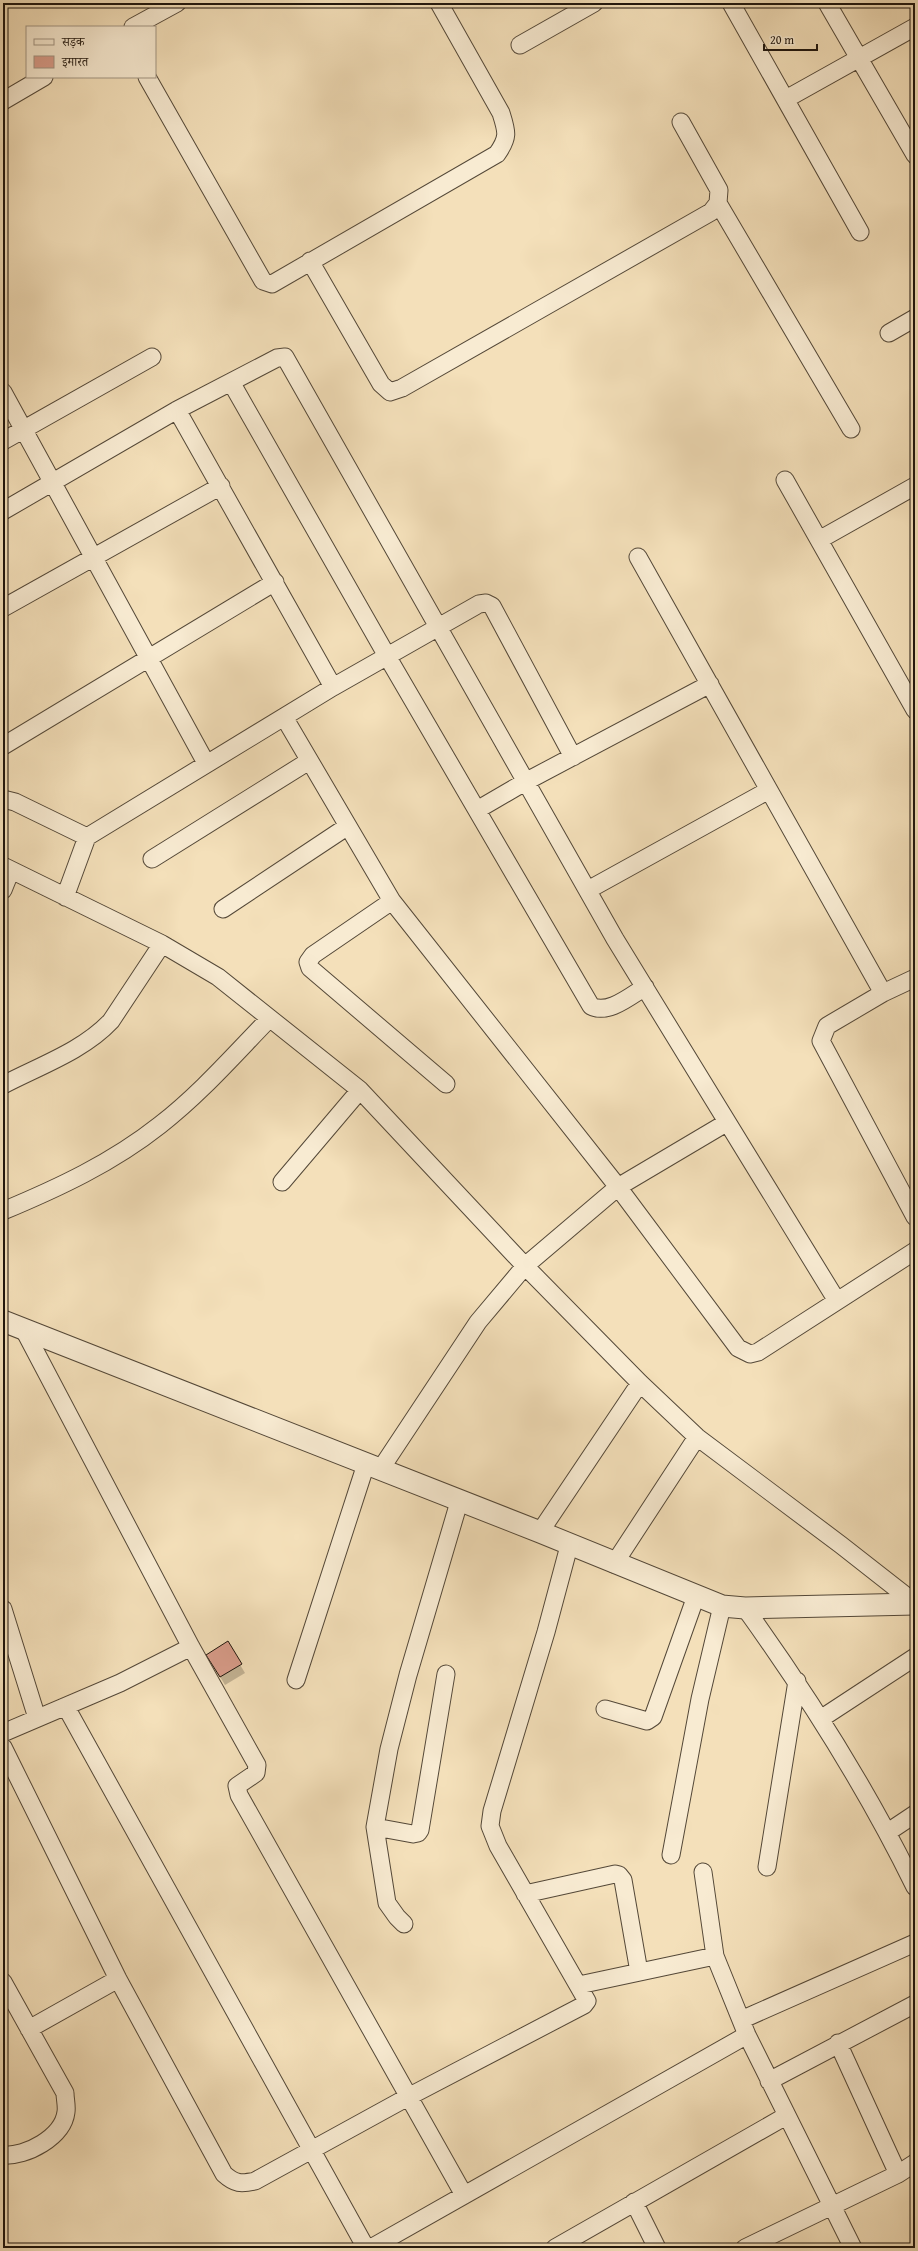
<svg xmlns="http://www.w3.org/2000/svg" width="918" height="2251" viewBox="0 0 918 2251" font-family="'Gentium Book Plus','Noto Serif Devanagari',serif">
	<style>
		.shadow { fill: #0003 }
		.building { fill: #da9d8b; stroke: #1e150d }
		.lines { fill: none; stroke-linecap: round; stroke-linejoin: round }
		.minor-casing { stroke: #544838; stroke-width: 19 }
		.tertiary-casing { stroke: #544838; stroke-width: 23 }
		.minor { stroke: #f8ebd2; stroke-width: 17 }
		.tertiary { stroke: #f8ebd2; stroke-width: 21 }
	</style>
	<rect width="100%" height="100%" fill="#f4e0ba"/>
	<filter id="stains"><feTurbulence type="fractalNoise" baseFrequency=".005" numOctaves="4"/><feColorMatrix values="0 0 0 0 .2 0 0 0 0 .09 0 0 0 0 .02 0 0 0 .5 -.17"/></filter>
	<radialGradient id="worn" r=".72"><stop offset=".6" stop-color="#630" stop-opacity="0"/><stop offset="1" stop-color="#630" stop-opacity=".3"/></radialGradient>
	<!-- shadow -->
	<path class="shadow" d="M227 1643 245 1673 225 1685 207 1655Z"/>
	<!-- building -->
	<path class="building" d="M228 1641 242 1664 220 1677 206 1655Z"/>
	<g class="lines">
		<defs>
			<path id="minor" d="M731 3 860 232
				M827 3 915 155
				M133 27 177 3
				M520 45 594 3
				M147 77 263 281 272 284 497 154C509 137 507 132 501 113L439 3
				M786 99 915 27
				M3 101 44 77
				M718 203 851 429
				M310 261 381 384 390 392 402 388 711 212 718 203 719 190 681 122
				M889 333 915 318
				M231 382 387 656 591 1006C608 1015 630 996 645 987
				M3 392 206 763
				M177 410 333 687
				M3 441 152 357
				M785 480 915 710
				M3 511 177 410 277 358 285 357 615 939 837 1301
				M819 540 915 486
				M638 557 883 993
				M3 608 221 486
				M284 717 392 901 618 1187 738 1348 750 1354 758 1352 915 1251
				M3 746 275 582
				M3 799 15 802 87 837
				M477 810 525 782 710 684
				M152 859 309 761
				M3 866 162 944 218 977 360 1090 525 1266 640 1383 697 1437 841 1545 915 1603
				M3 890 11 870
				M588 890 769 790
				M65 897 87 837 333 687 479 604 486 603 492 606 573 757
				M392 901 313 955 308 962 310 968 446 1084
				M223 909 348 826
				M915 978 883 993 827 1026 821 1041 915 1217
				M3 1085C39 1066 83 1051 111 1021L162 944
				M282 1182 360 1090
				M3 1211C58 1188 112 1163 160 1125 200 1094 234 1055 269 1019
				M23 1328 191 1647 257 1765 256 1773 237 1786 239 1795 464 2195
				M380 1470 478 1322 525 1266 618 1187 726 1123
				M540 1532 640 1383
				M614 1564 697 1437
				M745 1608C809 1697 867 1789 915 1887
				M3 1609 37 1718
				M446 1674 420 1830 418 1833 413 1834 375 1827 389 1749 408 1675 459 1502
				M296 1680 366 1464
				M66 1707 366 2248
				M605 1709 647 1721 653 1717 696 1596
				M822 1718 915 1657
				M3 1733 120 1683 191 1647
				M3 1747 118 1979 224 2174C235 2184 241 2184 255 2181L408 2097 584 2005 587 2001 498 1846 490 1826 492 1811 546 1632 569 1546
				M375 1827 387 1903 397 1917 404 1924
				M888 1832 915 1814
				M671 1855 700 1699 722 1606
				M767 1867 797 1681
				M703 1872 715 1956 747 2035 853 2248
				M525 1894 615 1874 619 1875 623 1880 639 1972
				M3 1982 65 2093C65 2099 67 2106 66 2112 63 2137 26 2157 3 2155
				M579 1985 715 1956
				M741 2020 915 1943
				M29 2029 118 1979
				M838 2043 898 2174
				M769 2081 915 2004
				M634 2202 657 2248
				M371 2248 747 2035
				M555 2248 786 2116
				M745 2248 898 2174 915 2163"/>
			<path id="tertiary" d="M3 1321 540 1532 722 1606 745 1608 915 1604"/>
		</defs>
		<!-- minor casing -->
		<use href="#minor" class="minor-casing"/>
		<!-- tertiary casing -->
		<use href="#tertiary" class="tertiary-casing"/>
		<!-- minor -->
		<use href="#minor" class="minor"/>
		<!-- tertiary -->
		<use href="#tertiary" class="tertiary"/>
	</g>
	<!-- margin -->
	<rect width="918" height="2251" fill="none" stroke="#f4e0ba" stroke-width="16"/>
	<rect x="4" y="4" width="910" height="2243" fill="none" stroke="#1e150d" stroke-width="2"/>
	<rect x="8" y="8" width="902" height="2235" fill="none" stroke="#1e150d"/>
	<!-- legend -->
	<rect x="26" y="26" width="130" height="52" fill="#f8ebd2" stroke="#a19583"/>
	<rect x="34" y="39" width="20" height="6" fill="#f8ebd2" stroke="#a19583"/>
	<text x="62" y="46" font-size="12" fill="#1e150d">सड़क</text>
	<rect x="34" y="56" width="20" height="12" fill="#da9d8b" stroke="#a19583"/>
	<text x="62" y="66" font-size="12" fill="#1e150d">इमारत</text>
	<!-- scale -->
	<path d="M764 44v6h53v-6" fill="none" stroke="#1e150d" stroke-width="2"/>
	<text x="770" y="44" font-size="12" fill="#1e150d" stroke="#f8ebd2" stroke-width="3" paint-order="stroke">20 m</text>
	<rect width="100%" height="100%" filter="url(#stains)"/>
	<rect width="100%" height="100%" fill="url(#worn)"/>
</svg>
